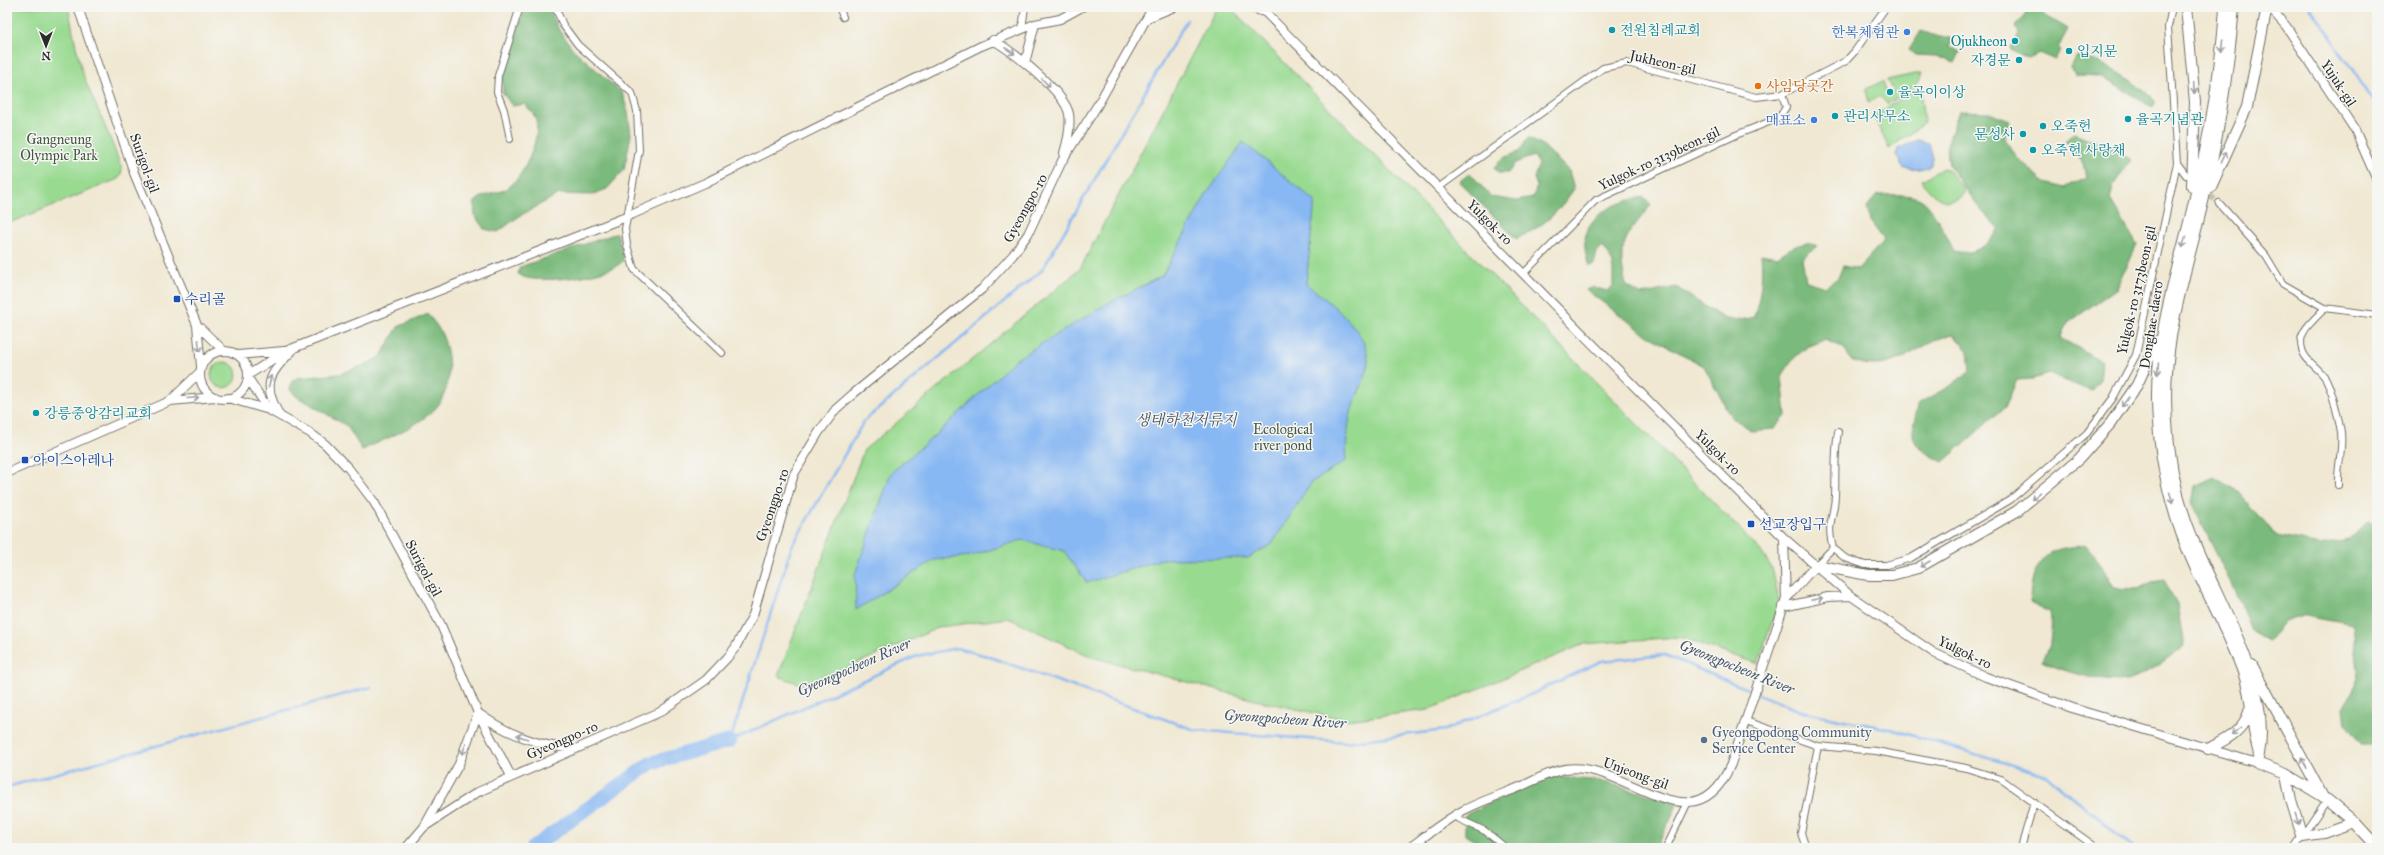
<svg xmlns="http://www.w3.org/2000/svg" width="2384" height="855" viewBox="0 0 2384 855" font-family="'IM FELL Great Primer','Noto Serif KR',serif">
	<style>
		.green { fill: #99da91; stroke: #62825e }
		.forest { fill: #7aba7b; stroke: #527253 }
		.water { fill: #88b8f3; stroke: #5a728f }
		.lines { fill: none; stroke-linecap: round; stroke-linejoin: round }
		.stream { stroke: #88b8f3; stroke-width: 2.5 }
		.river { stroke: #88b8f3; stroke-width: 14 }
		.minor-tunnel { stroke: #c9c2b1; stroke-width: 6; stroke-dasharray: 6 3; stroke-linecap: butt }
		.minor-casing { stroke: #706d65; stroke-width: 8 }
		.tertiary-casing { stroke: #706d65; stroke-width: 10 }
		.primary-casing { stroke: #706d65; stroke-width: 12 }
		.trunk-casing { stroke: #706d65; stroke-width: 13 }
		.minor { stroke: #fff; stroke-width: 6 }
		.tertiary { stroke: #fff; stroke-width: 8 }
		.primary { stroke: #fff; stroke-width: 10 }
		.trunk { stroke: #fff; stroke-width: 11 }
		.oneway { stroke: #a0a0a0 }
		.culture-dot { fill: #0f9aa8; stroke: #f6f6f2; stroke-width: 1.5 }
		.shop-dot { fill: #3f7fe0; stroke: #f6f6f2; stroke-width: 1.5 }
		.food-dot { fill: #e8710a; stroke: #f6f6f2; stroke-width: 1.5 }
		.transit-dot { fill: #1a4fb4; stroke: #f6f6f2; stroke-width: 1.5 }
		.service-dot { fill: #5c6f8a; stroke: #f6f6f2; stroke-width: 1.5 }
		.labels { text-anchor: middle; stroke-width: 3; stroke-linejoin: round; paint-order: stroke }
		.culture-label { font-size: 14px; fill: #0d838f; stroke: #f6f6f2; text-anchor: start }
		.shop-label { font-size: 14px; fill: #366cbe; stroke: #f6f6f2; text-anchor: end }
		.street-label { font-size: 14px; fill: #2b2b2b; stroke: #f6f6f2 }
		.food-label { font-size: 14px; fill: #c56008; stroke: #f6f6f2; text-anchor: start }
		.park-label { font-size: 14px; fill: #465744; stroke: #f6f6f2 }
		.transit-label { font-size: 14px; fill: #164399; stroke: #f6f6f2; text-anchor: start }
		.service-label { font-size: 14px; fill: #4e5e75; stroke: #f6f6f2; text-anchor: start }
		.water-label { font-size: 15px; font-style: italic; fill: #475567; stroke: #f6f6f2 }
	</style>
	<rect width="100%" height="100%" fill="#f6f6f2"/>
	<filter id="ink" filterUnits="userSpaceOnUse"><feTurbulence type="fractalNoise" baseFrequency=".025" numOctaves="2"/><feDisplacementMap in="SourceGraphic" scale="8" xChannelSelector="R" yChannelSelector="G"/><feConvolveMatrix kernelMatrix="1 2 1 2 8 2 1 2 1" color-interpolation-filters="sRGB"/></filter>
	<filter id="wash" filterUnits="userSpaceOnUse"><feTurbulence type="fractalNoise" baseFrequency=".012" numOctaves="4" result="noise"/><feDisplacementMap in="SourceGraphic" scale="16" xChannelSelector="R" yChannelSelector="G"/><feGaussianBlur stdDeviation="0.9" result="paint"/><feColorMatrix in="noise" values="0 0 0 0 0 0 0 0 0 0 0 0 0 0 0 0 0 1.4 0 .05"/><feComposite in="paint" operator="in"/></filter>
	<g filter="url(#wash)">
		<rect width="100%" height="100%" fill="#f0e8d2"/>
		<!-- green -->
		<path class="green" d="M7 7H68C74 34 78 64 89 90 101 116 112 142 122 169L121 175 118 179 7 224Z
			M1217 7H1230L1759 549 1772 568 1779 601 1758 664 1679 637 1584 644 1428 710 1347 720 1255 700 1092 657 1008 618 940 627 806 686 778 676 864 450 1080 269Z
			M1915 74H1922C1918 88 1898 97 1887 104L1881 97H1877L1869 103 1866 89 1883 81 1887 95H1892L1894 88H1891L1887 80Z
			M1920 86 1924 123 1889 149 1874 116Z
			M1943 168 1948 170 1965 190C1964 194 1961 197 1957 199 1942 206 1928 192 1922 180Z
			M211 375a13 13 0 1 1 26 0a13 13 0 1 1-26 0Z"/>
		<!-- forest -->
		<path class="forest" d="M526 7H548L558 28 573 49 622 93 628 112 631 135 624 170 607 189 591 195 559 194 518 217 498 232 484 229 475 216 474 203C483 193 493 195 504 190 523 182 543 135 535 117 533 112 528 108 525 104L512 106 503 93 502 76Z
			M2028 10H2036L2068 29 2058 48 2060 50 2055 60 2039 53 2028 58 2010 49 2019 33 2015 27Z
			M1921 31 1939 37H1950L1952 40 1949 46 1960 52 1955 63 1936 56 1915 55 1909 50Z
			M2077 56C2099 58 2138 84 2153 99L2156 102 2153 108 2103 77 2075 76 2071 67Z
			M1959 111 1988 112 2010 120 2004 139 2018 158 2044 183 2065 188 2086 177 2083 163 2065 141 2074 133 2111 147 2131 160 2114 184 2110 199 2137 245 2117 288 2068 323 2060 338 2102 361 2100 379 2091 391 2049 374 2032 379 2017 380 2005 407 1943 462C1908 444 1909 440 1919 403L1950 386 1970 371 1968 351 1953 334C1913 345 1895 376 1852 361L1843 347 1825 340 1807 347 1793 359 1782 376 1786 416 1774 429 1753 431 1731 417 1704 366 1647 335 1586 290 1593 287 1607 291 1613 286V263L1603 246 1597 252 1594 264 1589 266C1573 222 1605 204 1644 197L1651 205C1627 236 1615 243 1626 285L1641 295 1676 287 1718 315 1736 321 1754 317C1761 296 1763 276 1761 254L1777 257C1789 249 1803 239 1817 246L1802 258 1806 281 1825 287 1838 278 1843 266 1858 269 1884 240 1870 221 1867 207 1877 195C1890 195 1908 193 1920 199 1933 205 1947 238 1954 251 1974 256 1988 246 1999 229L1982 211 1949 166 1947 145Z
			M1528 138 1545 147 1569 171 1574 189C1554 217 1546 224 1516 239L1459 182 1470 173 1491 197 1517 201 1533 198 1537 186 1534 178 1539 164 1534 156 1515 163 1508 173H1499L1494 167 1503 158 1519 152Z
			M617 233 624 259C619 275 531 287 518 274L520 267Z
			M428 314C433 321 440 329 443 337 452 360 452 394 432 412 412 429 385 439 362 450L347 426 296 396 290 390 292 381 297 378 340 374 369 363 381 356 398 327Z
			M2214 477 2237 491 2276 536 2320 545 2349 540 2367 521 2377 527V745H2362L2346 723 2344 707 2359 679 2353 624 2305 615 2284 622 2269 642 2251 631 2241 604 2192 504 2195 486Z
			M2085 545 2101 565 2114 588 2138 589 2152 582 2164 580 2177 605 2184 646C2166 659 2148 675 2126 680 2105 684 2061 671 2042 661 2051 644 2053 631 2050 612L2030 602C2030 583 2035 561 2054 551 2062 547 2076 547 2085 545Z
			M1546 776 1600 781 1678 803 1656 848H1485L1465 835V815Z"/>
		<!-- water -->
		<path class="water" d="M1917 140 1929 143 1933 158 1931 165C1922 170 1913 171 1903 167L1896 155 1898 149Z
			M1243 142 1315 201 1306 284C1329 302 1369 330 1368 363 1368 374 1357 394 1353 406 1347 424 1347 442 1346 461L1312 482 1272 544 1248 558 1162 559 1087 583 1064 551 1022 540 970 556 934 560 856 610 855 574 891 473 940 431 1015 360 1105 305 1162 276 1206 195Z"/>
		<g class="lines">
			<!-- stream -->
			<path class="stream" d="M2310 7 2377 106
				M730 741 917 656 957 648 987 656 1195 730 1345 742 1445 730 1532 694 1601 661 1665 655 1800 711 1894 730 2046 775 2134 848
				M730 741 792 546 864 421 1042 270 1187 20
				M7 787 371 687"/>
			<!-- river -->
			<path class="river" d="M532 848 651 763 730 741"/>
		</g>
	</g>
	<g filter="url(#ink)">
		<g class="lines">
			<!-- minor-tunnel -->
			<path class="minor-tunnel" d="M2203 190 2219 203"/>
			<defs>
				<path id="minor" d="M555 7 563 25 578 45 632 93 637 111 639 150 625 229 627 245 634 269 722 353
					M839 7 843 17
					M1022 29 1025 7
					M510 139 504 110 497 92 498 76 520 7
					M2177 163 2186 175
					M1438 188 1603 68 1627 63 1756 97 1782 94 1846 61 1855 51 1886 7
					M2219 203 2266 256 2283 284 2325 308 2377 315
					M1524 273 1596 200 1736 135 1779 118 1786 107 1782 94
					M2325 308C2317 317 2301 329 2301 342 2301 361 2318 365 2326 379 2333 394 2338 416 2341 433 2343 450 2337 467 2338 485
					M1833 548C1826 523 1834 518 1835 496 1836 474 1834 454 1838 432
					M1816 565 1833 548 1845 558 1865 565H1886L1911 558 2010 500 2087 433 2113 398 2136 355 2177 163 2168 27 2172 7
					M1746 721 1818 746 1876 751 1966 768 2001 779 2097 848
					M1455 817 1485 831 1506 848
					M1666 848 1688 802
					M1806 848 1801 833 1818 746
					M2021 848 2034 802
					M2294 848 2327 800"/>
				<path id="tertiary" d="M78 7 134 173 197 325 201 366
					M1249 7 1264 12
					M1260 7 1784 538 1851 596 1934 653 1986 677 2072 708 2257 763
					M2269 7 2286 26 2355 130 2377 180
					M1147 18 1174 7
					M993 40C1012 51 1065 92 1069 114 1071 127 1068 140 1064 153
					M1025 63 1035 24
					M197 325 223 350
					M200 375a24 24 0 1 1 48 0a24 24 0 1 1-48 0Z
					M238 355 284 351
					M248 375 286 351 626 217 705 183 981 46 1035 24 1060 19 1082 7
					M248 378 269 410
					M228 398 269 410 310 433 325 444 349 469 374 502 441 625 478 713 511 776
					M170 401 215 397
					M280 416C262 385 268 375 292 351
					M7 473 170 401 200 372
					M1784 538 1786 599
					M1783 607 1828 597 1851 596
					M424 827 459 764 478 713C507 734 536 745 572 749
					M406 848 424 827 478 792 660 712 706 680 727 658 735 648 753 615 794 474 819 432 836 409 853 394 982 289 1013 255 1028 234 1062 161 1097 106 1153 7
					M1409 848C1427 835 1445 820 1464 810 1482 801 1502 794 1520 787 1535 780 1549 772 1565 769 1624 759 1694 852 1731 764L1786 599 1816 565"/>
				<path id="primary" d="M2186 7 2195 102 2192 186
					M2225 7C2221 75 2208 143 2192 210 2177 273 2156 334 2157 400 2158 456 2171 514 2194 565 2211 602 2231 637 2244 675 2253 701 2251 728 2259 754 2272 683 2218 603 2193 539 2178 503 2169 461 2167 422 2161 343 2184 281 2202 206 2218 141 2228 74 2234 7
					M2211 187 2247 107 2267 7
					M1816 565 1868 575H1892L1918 568 2017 511 2079 459 2110 424 2137 385 2157 341
					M2252 665 2323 797
					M2208 749C2227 739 2244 731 2250 709
					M2259 754 2257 763 2286 774 2322 796
					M2286 774 2291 800 2302 836 2323 833 2354 822"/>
				<path id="trunk" d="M2327 800 2354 822 2377 847"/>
			</defs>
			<!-- minor casing -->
			<use href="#minor" class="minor-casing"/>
			<!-- tertiary casing -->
			<use href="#tertiary" class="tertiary-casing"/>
			<!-- primary casing -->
			<use href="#primary" class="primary-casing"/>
			<!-- trunk casing -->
			<use href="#trunk" class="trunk-casing"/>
			<!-- minor -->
			<use href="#minor" class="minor"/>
			<!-- tertiary -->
			<use href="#tertiary" class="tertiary"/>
			<!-- primary -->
			<use href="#primary" class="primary"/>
			<!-- trunk -->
			<use href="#trunk" class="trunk"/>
		</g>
		<!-- one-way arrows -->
		<defs><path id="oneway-shaft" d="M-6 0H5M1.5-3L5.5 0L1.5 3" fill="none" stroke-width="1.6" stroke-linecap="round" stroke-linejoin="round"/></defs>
		<g class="oneway">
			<use href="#oneway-shaft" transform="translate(2222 46) rotate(96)"/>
			<use href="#oneway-shaft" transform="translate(1010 51) rotate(33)"/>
			<use href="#oneway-shaft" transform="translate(1046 83) rotate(46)"/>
			<use href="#oneway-shaft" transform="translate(2194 88) rotate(86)"/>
			<use href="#oneway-shaft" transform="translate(2224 157) rotate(-65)"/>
			<use href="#oneway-shaft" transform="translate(2184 242) rotate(105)"/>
			<use href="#oneway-shaft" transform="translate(199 346) rotate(84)"/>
			<use href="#oneway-shaft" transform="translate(2158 369) rotate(94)"/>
			<use href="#oneway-shaft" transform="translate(270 381) rotate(-76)"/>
			<use href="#oneway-shaft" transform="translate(193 398) rotate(-5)"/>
			<use href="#oneway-shaft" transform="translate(2125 402) rotate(125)"/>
			<use href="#oneway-shaft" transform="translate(2036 496) rotate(140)"/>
			<use href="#oneway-shaft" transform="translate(2171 498) rotate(76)"/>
			<use href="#oneway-shaft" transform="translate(1925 564) rotate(150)"/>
			<use href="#oneway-shaft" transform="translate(1817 599) rotate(-11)"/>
			<use href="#oneway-shaft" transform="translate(2236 731) rotate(141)"/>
			<use href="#oneway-shaft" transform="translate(522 737) rotate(-161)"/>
			<use href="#oneway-shaft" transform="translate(464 749) rotate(111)"/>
			<use href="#oneway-shaft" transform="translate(2304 763) rotate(-119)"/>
			<use href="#oneway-shaft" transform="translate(2297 819) rotate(72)"/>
		</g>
	</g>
	<!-- markers -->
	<g class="culture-dot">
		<circle cx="1612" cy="30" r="4"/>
		<circle cx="2015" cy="41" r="4"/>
		<circle cx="2069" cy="51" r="4"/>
		<circle cx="2019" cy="60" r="4"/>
		<circle cx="1890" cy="92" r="4"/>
		<circle cx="1835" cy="116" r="4"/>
		<circle cx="2128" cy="119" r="4"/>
		<circle cx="2043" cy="126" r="4"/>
		<circle cx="2023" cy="134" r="4"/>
		<circle cx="2033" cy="150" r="4"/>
		<circle cx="36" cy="413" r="4"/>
	</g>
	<g class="shop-dot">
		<circle cx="1907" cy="32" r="4"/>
		<circle cx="1814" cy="120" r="4"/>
	</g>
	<circle class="food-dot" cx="1758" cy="86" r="4"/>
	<g class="transit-dot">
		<rect x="173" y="295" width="8" height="8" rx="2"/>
		<rect x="21" y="456" width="8" height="8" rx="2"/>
		<rect x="1747" y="520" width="8" height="8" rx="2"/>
	</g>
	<circle class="service-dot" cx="1704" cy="740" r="4"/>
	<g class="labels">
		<!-- culture labels -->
		<g class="culture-label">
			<text x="1620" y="35">전원침례교회</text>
			<text x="2007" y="46" text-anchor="end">Ojukheon</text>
			<text x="2077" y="56">입지문</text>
			<text x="2011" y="65" text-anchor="end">자경문</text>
			<text x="1898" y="97">율곡이이상</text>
			<text x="1843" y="121">관리사무소</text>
			<text x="2136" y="124">율곡기념관</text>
			<text x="2051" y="131">오죽헌</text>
			<text x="2015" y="139" text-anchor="end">문성사</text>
			<text x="2041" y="155">오죽헌 사랑채</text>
			<text x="44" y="418">강릉중앙감리교회</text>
		</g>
		<!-- shop labels -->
		<g class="shop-label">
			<text x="1899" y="37">한복체험관</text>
			<text x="1806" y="125">매표소</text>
		</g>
		<!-- street labels -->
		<g class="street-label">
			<text transform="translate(1663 62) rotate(13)" y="5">Jukheon-gil</text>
			<text transform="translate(2339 83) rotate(57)" y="5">Yujuk-gil</text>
			<text transform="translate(1659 158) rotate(-25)" y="5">Yulgok-ro 3139beon-gil</text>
			<text transform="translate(145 163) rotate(70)" y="5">Surigol-gil</text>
			<text transform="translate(1025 208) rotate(-61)" y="5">Gyeongpo-ro</text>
			<text transform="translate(1490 222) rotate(45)" y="5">Yulgok-ro</text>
			<text transform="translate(2136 290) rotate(-77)" y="5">Yulgok-ro 3173beon-gil</text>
			<text transform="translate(2151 325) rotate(-81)" y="5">Donghae-daero</text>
			<text transform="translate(1718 452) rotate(45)" y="5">Yulgok-ro</text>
			<text transform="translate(772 505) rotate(-71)" y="5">Gyeongpo-ro</text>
			<text transform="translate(424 568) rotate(62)" y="5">Surigol-gil</text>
			<text transform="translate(1965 652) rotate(26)" y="5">Yulgok-ro</text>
			<text transform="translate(562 740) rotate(-23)" y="5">Gyeongpo-ro</text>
			<text transform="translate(1636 773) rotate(20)" y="5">Unjeong-gil</text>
		</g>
		<!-- food labels -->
		<g class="food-label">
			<text x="1766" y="91">사임당곳간</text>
		</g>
		<!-- park labels -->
		<g class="park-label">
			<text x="59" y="144">Gangneung<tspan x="59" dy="16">Olympic Park</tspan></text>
			<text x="1283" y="434">Ecological<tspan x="1283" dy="16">river pond</tspan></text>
		</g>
		<!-- transit labels -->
		<g class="transit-label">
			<text x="185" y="304">수리골</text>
			<text x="33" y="465">아이스아레나</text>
			<text x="1759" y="529">선교장입구</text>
		</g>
		<!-- service labels -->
		<g class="service-label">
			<text x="1712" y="737">Gyeongpodong Community<tspan x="1712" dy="16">Service Center</tspan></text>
		</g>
		<!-- water labels -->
		<g class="water-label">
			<text x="1186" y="425">생태하천저류지</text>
			<text transform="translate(854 667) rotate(-24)" y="5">Gyeongpocheon River</text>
			<text transform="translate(1737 667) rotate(22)" y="5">Gyeongpocheon River</text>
			<text transform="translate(1285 719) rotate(4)" y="5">Gyeongpocheon River</text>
		</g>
	</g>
	<!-- margin -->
	<rect width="2384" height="855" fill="none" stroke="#f6f6f2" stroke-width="24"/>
	<!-- north arrow -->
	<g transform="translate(46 46) rotate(180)" stroke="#f6f6f2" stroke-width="3" paint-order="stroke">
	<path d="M0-3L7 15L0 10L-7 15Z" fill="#2b2b2b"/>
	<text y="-6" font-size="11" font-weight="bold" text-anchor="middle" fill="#2b2b2b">N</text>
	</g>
</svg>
